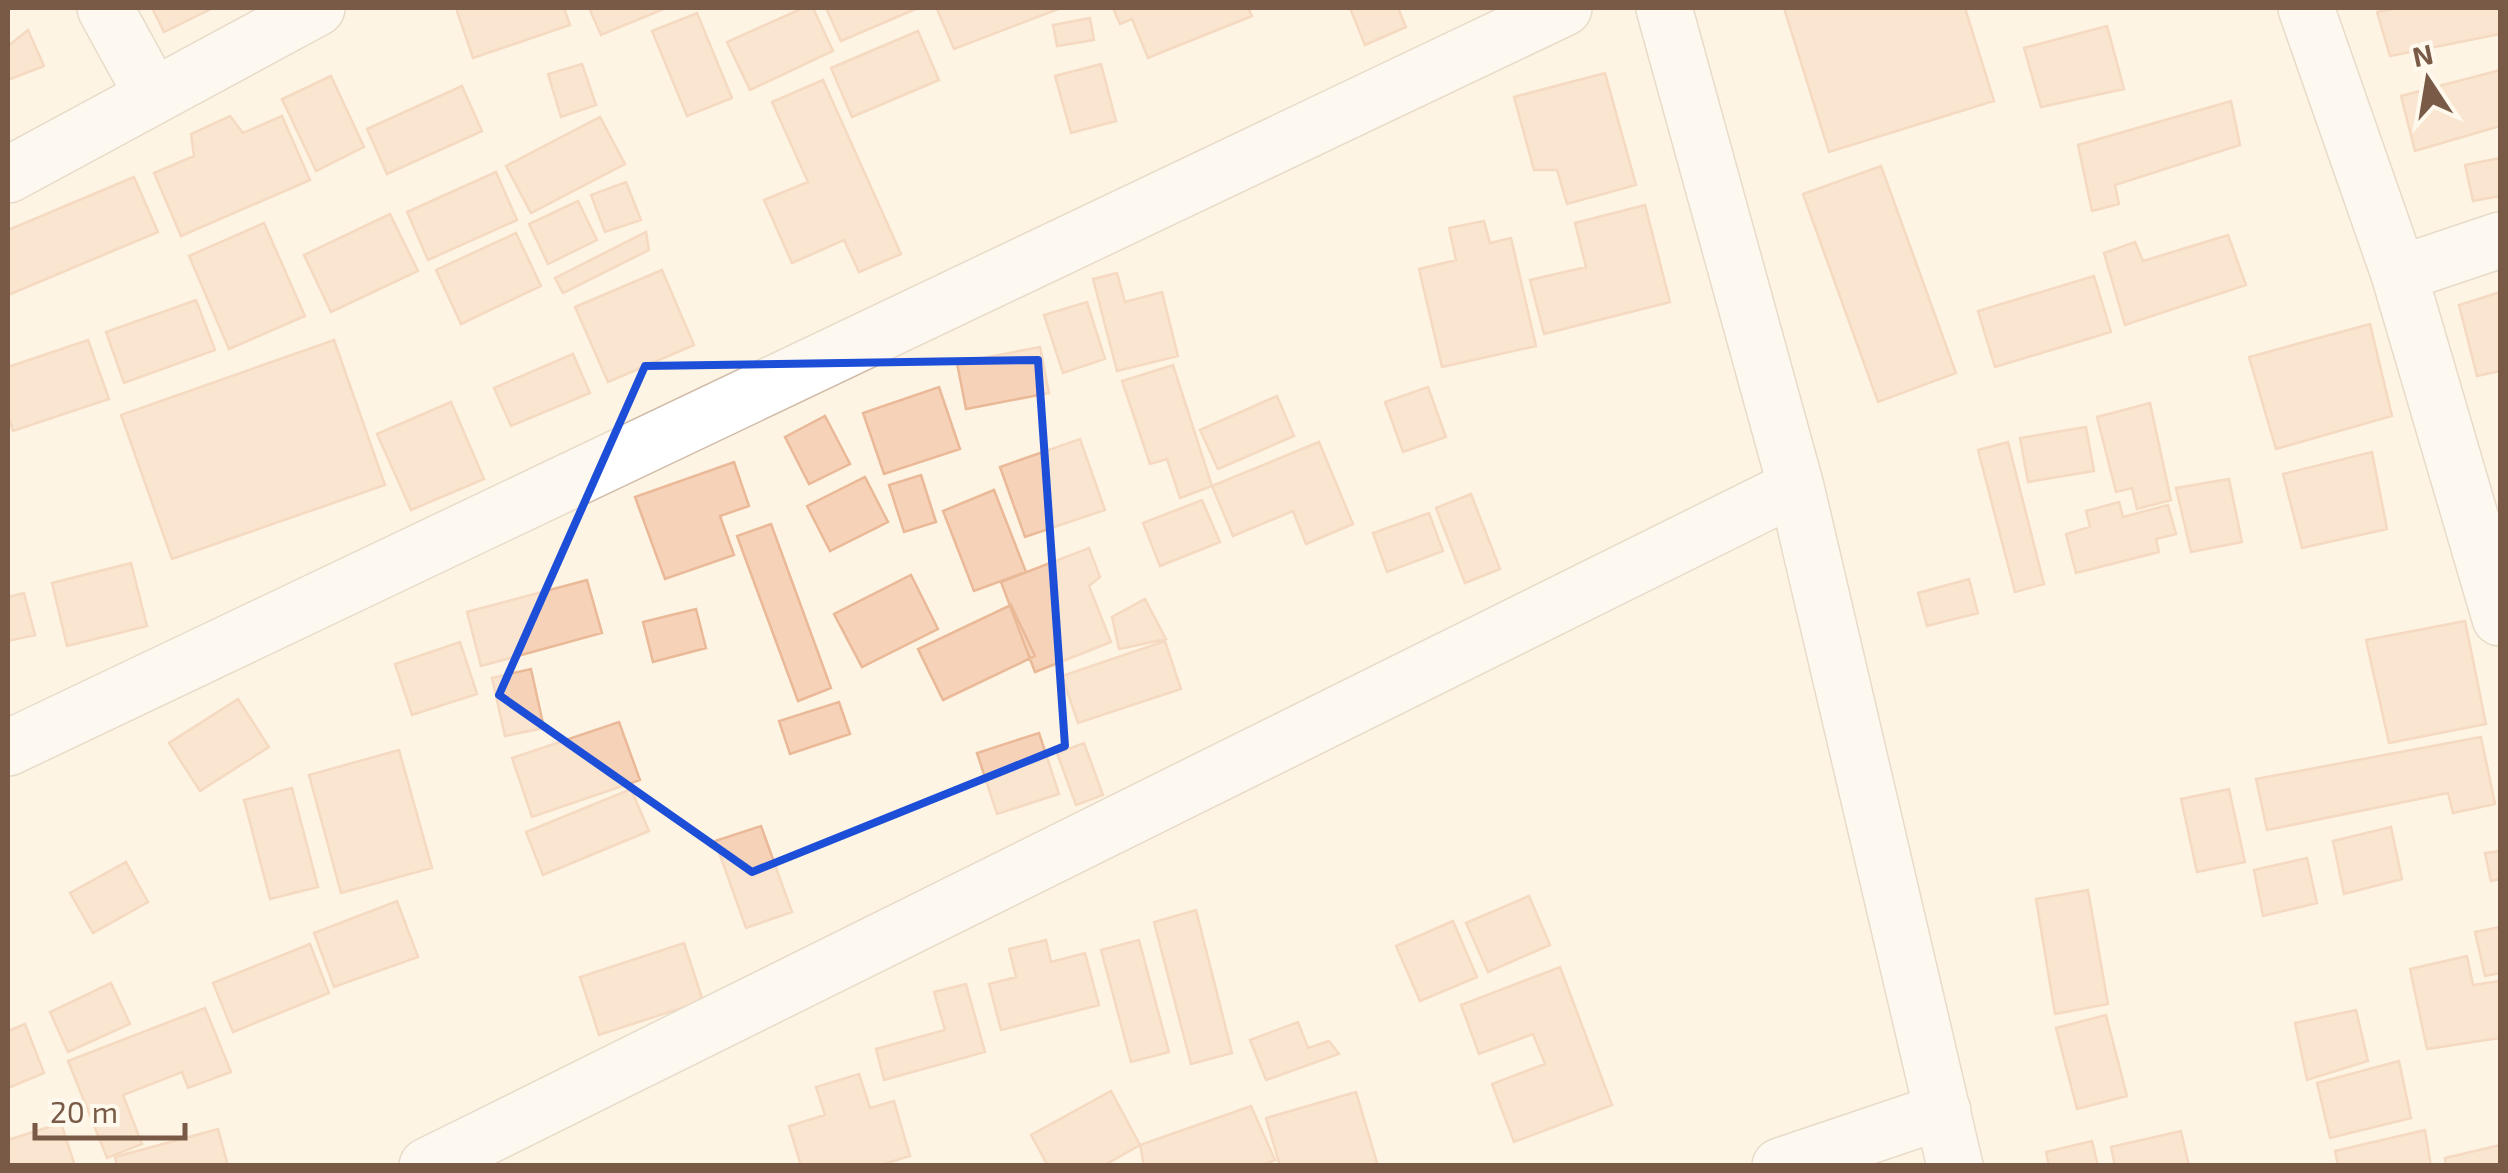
<svg xmlns="http://www.w3.org/2000/svg" width="2508" height="1173" viewBox="0 0 2508 1173" font-family="'Exo 2',sans-serif">
	<style>
		.building { fill: #f6d2b9; stroke: #eab998; stroke-width: 2.5 }
		.lines { fill: none; stroke-linecap: round; stroke-linejoin: round }
		.minor-casing { stroke: #d0bca9; stroke-width: 58 }
		.minor { stroke: #fff; stroke-width: 55 }
		.marked { fill: none; stroke: #1d4ed8; stroke-width: 8; stroke-linejoin: round }
	</style>
	<rect width="100%" height="100%" fill="#fef4e4"/>
	<!-- building -->
	<path class="building" d="M152 8H213L164 32Z
		M456 8H564L570 25 473 58Z
		M589 8H666L601 35Z
		M803 8H813L833 51 750 90 727 42Z
		M826 8H918L841 41Z
		M940 8H1061L954 49 937 9Z
		M1113 8H1248L1252 16 1148 58 1132 19 1120 24Z
		M1350 8H1398L1406 27 1365 45Z
		M1784 8H1965L1994 101 1829 152Z
		M2398 8H2500V34L2390 56 2377 12Z
		M697 13 732 98 687 116 652 31Z
		M1090 18 1094 40 1057 46 1053 25Z
		M2107 26 2124 89 2041 107 2024 48Z
		M28 30 44 66 8 80V46Z
		M918 31 939 80 852 117 831 68Z
		M582 64 596 105 561 117 548 74Z
		M1101 64 1116 121 1071 133 1055 76Z
		M2500 70V126L2415 151 2401 96Z
		M1605 73 1636 185 1567 204 1557 170H1534L1514 97Z
		M331 76 364 147 316 171 282 99Z
		M823 80 901 254 859 272 844 240 792 263 764 200 808 182 772 102Z
		M462 86 482 131 387 174 367 129Z
		M2231 101 2240 145 2115 185 2119 204 2092 211 2078 145Z
		M230 116 243 133 282 116 310 180 181 236 154 173 194 156 191 134Z
		M600 117 625 164 531 213 506 166Z
		M2500 158V196L2473 201 2465 165Z
		M1881 166 1956 373 1878 402 1803 194Z
		M496 172 517 220 428 260 407 212Z
		M134 177 158 232 8 295V230Z
		M626 182 641 220 605 232 591 195Z
		M578 201 597 240 548 264 529 224Z
		M1645 205 1670 302 1544 334 1530 280 1586 267 1575 223Z
		M390 214 418 271 331 312 304 255Z
		M1484 221 1490 243 1511 238 1536 346 1442 367 1419 269 1456 260 1449 228Z
		M264 223 305 316 229 349 189 256Z
		M646 232 649 250 563 293 555 278Z
		M516 233 541 286 461 324 436 270Z
		M2228 235 2246 285 2125 325 2104 253 2135 242 2143 261Z
		M662 270 694 345 608 382 575 307Z
		M1117 273 1125 302 1162 292 1178 356 1117 371 1093 279Z
		M2094 276 2111 332 1995 367 1978 311Z
		M2500 292V371L2477 376 2459 305Z
		M196 300 215 350 124 383 106 332Z
		M1087 302 1105 359 1063 373 1044 315Z
		M2370 324 2392 416 2276 449 2249 357Z
		M88 340 109 399 13 431 8 414V367Z
		M334 340 385 485 172 559 121 415Z
		M1040 347 1049 393 966 409 957 363Z
		M573 354 590 393 511 426 494 388Z
		M1173 365 1212 486 1180 498 1167 459 1150 464 1122 381Z
		M939 387 960 449 884 474 863 413Z
		M1428 387 1446 437 1403 452 1385 402Z
		M1277 396 1294 436 1218 469 1200 430Z
		M451 402 484 479 411 510 377 434Z
		M2150 403 2171 500 2137 509 2132 488 2116 492 2097 417Z
		M825 416 850 464 809 484 785 437Z
		M2086 427 2094 471 2028 482 2020 438Z
		M1080 439 1105 510 1025 537 1000 467Z
		M1319 442 1353 524 1306 544 1293 511 1233 536 1212 486Z
		M2008 442 2044 584 2015 592 1978 450Z
		M2372 452 2387 529 2302 548 2283 474Z
		M734 462 749 506 720 516 734 555 665 579 635 497Z
		M921 475 936 522 904 532 889 485Z
		M865 477 888 522 830 551 807 506Z
		M2229 479 2242 542 2191 552 2176 488Z
		M994 490 1026 572 974 591 943 511Z
		M1471 494 1500 569 1465 583 1436 508Z
		M1202 500 1220 542 1160 566 1143 523Z
		M2119 502 2123 517 2168 505 2176 534 2156 539 2159 552 2076 573 2066 534 2090 527 2086 511Z
		M1429 513 1443 551 1387 572 1373 533Z
		M771 524 831 688 798 701 737 536Z
		M1089 548 1100 577 1089 586 1111 642 1035 672 1001 582Z
		M131 563 147 626 67 646 52 583Z
		M911 575 938 629 862 667 834 614Z
		M1969 579 1978 613 1927 626 1918 593Z
		M587 580 602 633 481 666 467 612Z
		M24 593 35 635 8 641V597Z
		M1145 599 1166 639 1119 649 1112 617Z
		M1011 605 1035 656 943 700 918 649Z
		M696 609 706 648 653 662 643 622Z
		M2465 621 2486 724 2389 743 2366 640Z
		M1165 641 1181 689 1078 723 1062 676Z
		M460 642 477 694 412 715 395 664Z
		M531 669 544 728 505 736 492 678Z
		M238 699 269 747 200 791 169 743Z
		M839 702 850 734 790 754 779 721Z
		M619 722 640 780 532 817 512 758Z
		M1039 733 1059 794 997 814 977 753Z
		M2481 737 2495 804 2453 813 2448 793 2267 830 2256 779Z
		M1084 743 1103 795 1076 805 1057 753Z
		M399 750 432 868 341 893 309 775Z
		M292 788 318 887 270 899 244 800Z
		M631 789 649 831 543 875 526 832Z
		M2229 789 2245 862 2197 872 2181 799Z
		M761 826 792 912 746 928 715 841Z
		M2391 827 2402 879 2344 894 2333 841Z
		M2500 851V879L2491 881 2485 853Z
		M2307 858 2317 903 2263 916 2254 870Z
		M126 862 148 902 93 933 70 893Z
		M2088 890 2108 1004 2055 1014 2036 899Z
		M1529 896 1550 945 1488 972 1466 923Z
		M397 901 418 957 334 987 314 933Z
		M1196 910 1232 1053 1191 1064 1154 922Z
		M1453 921 1477 977 1420 1001 1396 946Z
		M2500 927V973L2485 976 2475 932Z
		M1046 940 1051 962 1085 953 1099 1005 1001 1030 989 984 1016 977 1009 949Z
		M1139 940 1169 1052 1131 1062 1101 950Z
		M684 943 703 1001 599 1035 580 977Z
		M310 944 329 993 233 1032 213 983Z
		M2467 956 2473 985 2500 981V1038L2427 1049 2410 969Z
		M1560 967 1612 1105 1514 1142 1492 1084 1545 1064 1533 1034 1479 1054 1461 1005Z
		M111 983 130 1024 68 1052 50 1012Z
		M966 984 985 1052 884 1080 876 1049 945 1030 934 992Z
		M205 1008 231 1072 188 1088 182 1072 123 1095 142 1144 107 1158 68 1061Z
		M2356 1010 2368 1061 2307 1080 2295 1023Z
		M2106 1015 2127 1096 2077 1109 2056 1028Z
		M1298 1022 1308 1048 1329 1041 1339 1054 1266 1080 1250 1040Z
		M25 1024 44 1073 8 1088V1031Z
		M2399 1061 2411 1118 2330 1138 2317 1083Z
		M859 1074 870 1108 894 1101 910 1156 878 1166H801L789 1126 825 1115 816 1087Z
		M1111 1091 1140 1145 1103 1166H1048L1031 1135Z
		M1356 1092 1378 1166H1280L1266 1118Z
		M1251 1106 1275 1160 1259 1166H1144L1140 1145Z
		M61 1123 75 1166H8V1140Z
		M218 1129 228 1166H117L115 1157Z
		M2425 1130 2431 1166H2338L2335 1151Z
		M2181 1131 2189 1166H2115L2111 1147Z
		M2092 1141 2098 1166H2049L2046 1152Z
		M2500 1145V1166H2446L2445 1158Z"/>
	<g class="lines">
		<defs>
			<path id="minor" d="M105 8 152 94
				M1664 8 1796 487 1955 1166
				M2306 8 2399 274 2500 618
				M8 175 317 8
				M2399 274 2500 240
				M8 748 1564 8
				M427 1166 1796 487
				M1780 1166 1943 1111"/>
		</defs>
		<!-- minor casing -->
		<use href="#minor" class="minor-casing"/>
		<!-- minor -->
		<use href="#minor" class="minor"/>
	</g>
	<!-- marked area -->
	<path d="M0 0H2508V1173H0ZM1038 360 1065 746 752 872 499 695 645 366Z" fill="#fef4e4" fill-opacity=".55" fill-rule="evenodd"/>
	<path class="marked" d="M1038 360 1065 746 752 872 499 695 645 366Z"/>
	<!-- border -->
	<rect width="2508" height="1173" fill="none" stroke="#795a47" stroke-width="20"/>
	<!-- north arrow -->
	<g transform="translate(2428 80) rotate(348)" stroke="#fff8ec" stroke-width="8" paint-order="stroke">
	<path d="M0-8L18 38L0 25L-18 38Z" fill="#795a47"/>
	<text y="-15" font-size="28" font-weight="bold" text-anchor="middle" fill="#795a47">N</text>
	</g>
	<!-- scale -->
	<path d="M35 1123v15h150v-15" fill="none" stroke="#795a47" stroke-width="5"/>
	<text x="50" y="1123" font-size="30" fill="#795a47" stroke="#fff8ec" stroke-width="8" paint-order="stroke">20 m</text>
</svg>
